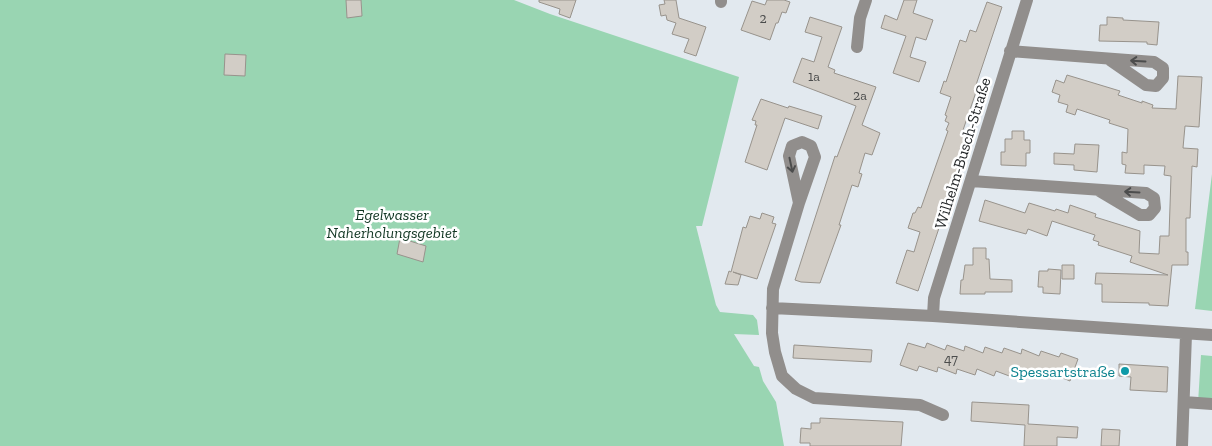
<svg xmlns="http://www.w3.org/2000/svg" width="1212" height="446" viewBox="0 0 1212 446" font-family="'Zilla Slab',serif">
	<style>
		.green { fill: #99d5b2 }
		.building { fill: #d2cdc6; stroke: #98938c }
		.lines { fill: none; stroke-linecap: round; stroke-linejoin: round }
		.street { stroke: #918e8c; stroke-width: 12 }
		.oneway { stroke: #4c4d4d }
		.culture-dot { fill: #0f9aa8; stroke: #fff; stroke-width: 2 }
		.labels { text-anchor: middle; stroke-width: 5; stroke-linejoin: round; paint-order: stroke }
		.number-label { font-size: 14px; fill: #4b4c4c }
		.street-label { font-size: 16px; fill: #1e2123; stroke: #fff }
		.park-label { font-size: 16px; font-style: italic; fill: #113623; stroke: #fff }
		.culture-label { font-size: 16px; fill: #0d838f; stroke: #fff; text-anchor: end }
	</style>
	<rect width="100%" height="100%" fill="#e2e9ef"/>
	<!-- green -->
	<path class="green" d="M0 0H514L550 14 739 77 702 226H696L716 305 720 312 753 315 757 320 759 335 734 334 754 366 759 367 763 381 776 402 784 446H0Z
		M1212 174V311L1195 309Z
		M1201 355 1212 356V404L1198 403Z"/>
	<!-- building -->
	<path class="building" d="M346 0H361L362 16 347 18Z
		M539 0H576L570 18 559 14 560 9 539 2Z
		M664 0H676L679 18 706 27 696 56 684 52 689 39 672 34 676 23 667 20 666 15 661 16 659 5 665 4Z
		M767 0H784L790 2 786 13 782 12 778 23H776L770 40 741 30 752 1 765 5Z
		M904 0H917L913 13 933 20 926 40 916 37 910 57 926 62 919 82 893 73 906 36 881 28 885 15 897 20Z
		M987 2 1002 7 974 91 976 92 961 136 969 138 918 291 896 283 907 250 914 252 920 232 908 228 913 213H915L918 207 921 208 948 131 946 130 949 123 945 121 947 116 945 115 951 97 940 93 944 81 946 82 960 40 966 42 970 30 976 32Z
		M810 17 842 27 828 67 835 70 834 73 876 87 862 125 880 133 872 155 865 153 859 173 862 174 858 187 852 185 839 225H841L820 283 801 282 795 280 835 156 837 157 856 106 793 82 802 58 814 62 822 37 805 32Z
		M1107 17 1123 18V20L1159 22 1157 45 1147 44V42L1099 41 1100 25H1107Z
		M225 54 246 55 245 76 224 75Z
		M1067 75 1120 91 1118 95 1142 103V101L1153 105 1152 108 1176 109 1178 76 1202 77 1199 127 1185 126 1183 148 1198 149 1197 167 1192 166 1190 218H1186V252H1188V265H1172L1168 306 1149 305V303L1102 302V284H1095L1096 273 1168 275 1130 262 1132 256 1098 245 1099 242 1093 240 1095 235 1052 221 1047 236 1028 229 1026 234 979 221 985 200 1025 213 1029 203 1055 211 1056 209 1068 213 1070 205 1096 214 1095 217 1140 231 1139 253 1159 254 1160 236H1169L1171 176 1164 175 1165 166 1144 165V174L1125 173 1126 165 1122 164V152L1127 153 1128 129 1109 123 1110 120 1077 109 1075 115 1066 112 1068 105 1058 102 1060 95 1052 92 1056 80 1064 83Z
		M761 99 788 108 789 106 822 116 818 129 785 118 767 170 745 162 757 125H755L756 121 752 120Z
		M1012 131H1024V140H1030V153H1026V166L1001 165V152H1005V139H1012Z
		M1075 144 1099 145 1097 172 1074 170V165L1054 164V153L1074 154Z
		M762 213 774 217 772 223 776 224 757 279 733 272 741 275 738 285 725 284 729 271 731 272 743 227 746 228 750 216 760 219Z
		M400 238 426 246 423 262 397 254Z
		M973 248H986V259H989L990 279 1012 280V292H985V294H960L961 280H963L965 265H973Z
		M1062 265H1074V279H1062Z
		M1048 269 1061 270 1060 294 1043 293V287H1038L1039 271H1048Z
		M908 343 925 348 927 343 945 350 947 345 964 351 965 346 983 353 985 347 1002 353 1004 348 1021 354 1022 349 1039 356 1041 351 1059 357 1061 353 1078 359 1070 381 1053 374 1051 379 1033 373 1031 378 1014 371 1012 377 996 371 994 376 977 369 975 375 957 369 956 374 938 367 937 372 919 366 917 371 900 365Z
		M794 345 872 350 871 362 793 358Z
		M1119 364 1168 367 1167 392 1130 390 1131 377 1119 376Z
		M972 402 1029 405 1028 424 1078 427 1077 438 1057 437V446H1024L1025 425 971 421Z
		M820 418 903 422 901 446H810V443H800L801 428 811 429V423H820Z
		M1102 429 1120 430 1119 446H1101Z"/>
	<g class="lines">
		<!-- street -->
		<path class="street" d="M721 2V0
			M857 47 860 18 866 0
			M1010 51 1154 62 1163 68V78L1156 86 1146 85 1110 60
			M971 181 1146 193 1154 198 1155 208 1149 215H1140L1098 190
			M799 203 789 156 792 146 802 142 811 146 815 157 799 203 773 289 772 333 775 352 782 376 796 389 814 398 920 405 943 415
			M772 308 933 316 1212 335
			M933 316 934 298 1027 0
			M1184 402 1212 404
			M1182 446 1186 334"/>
	</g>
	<!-- one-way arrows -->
	<defs><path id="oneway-shaft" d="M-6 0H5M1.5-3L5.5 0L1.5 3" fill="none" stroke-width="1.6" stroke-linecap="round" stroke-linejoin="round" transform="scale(1.25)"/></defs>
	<g class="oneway">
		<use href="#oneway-shaft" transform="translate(1138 61) rotate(-177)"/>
		<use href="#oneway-shaft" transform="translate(791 165) rotate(78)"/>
		<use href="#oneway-shaft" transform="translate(1132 192) rotate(-177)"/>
	</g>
	<!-- markers -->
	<circle class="culture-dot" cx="1125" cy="371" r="5"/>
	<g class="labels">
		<!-- number labels -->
		<g class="number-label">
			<text x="763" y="23">2</text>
			<text x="814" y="81">1a</text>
			<text x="860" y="100">2a</text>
			<text x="951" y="364">47</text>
		</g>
		<!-- street labels -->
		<g class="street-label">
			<text transform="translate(962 153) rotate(-73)" y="6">Wilhelm-Busch-Straße</text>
		</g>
		<!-- park labels -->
		<g class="park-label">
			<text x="392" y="220">Egelwasser<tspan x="392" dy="18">Naherholungsgebiet</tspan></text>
		</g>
		<!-- culture labels -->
		<g class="culture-label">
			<text x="1115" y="377">Spessartstraße</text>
		</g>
	</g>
</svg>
